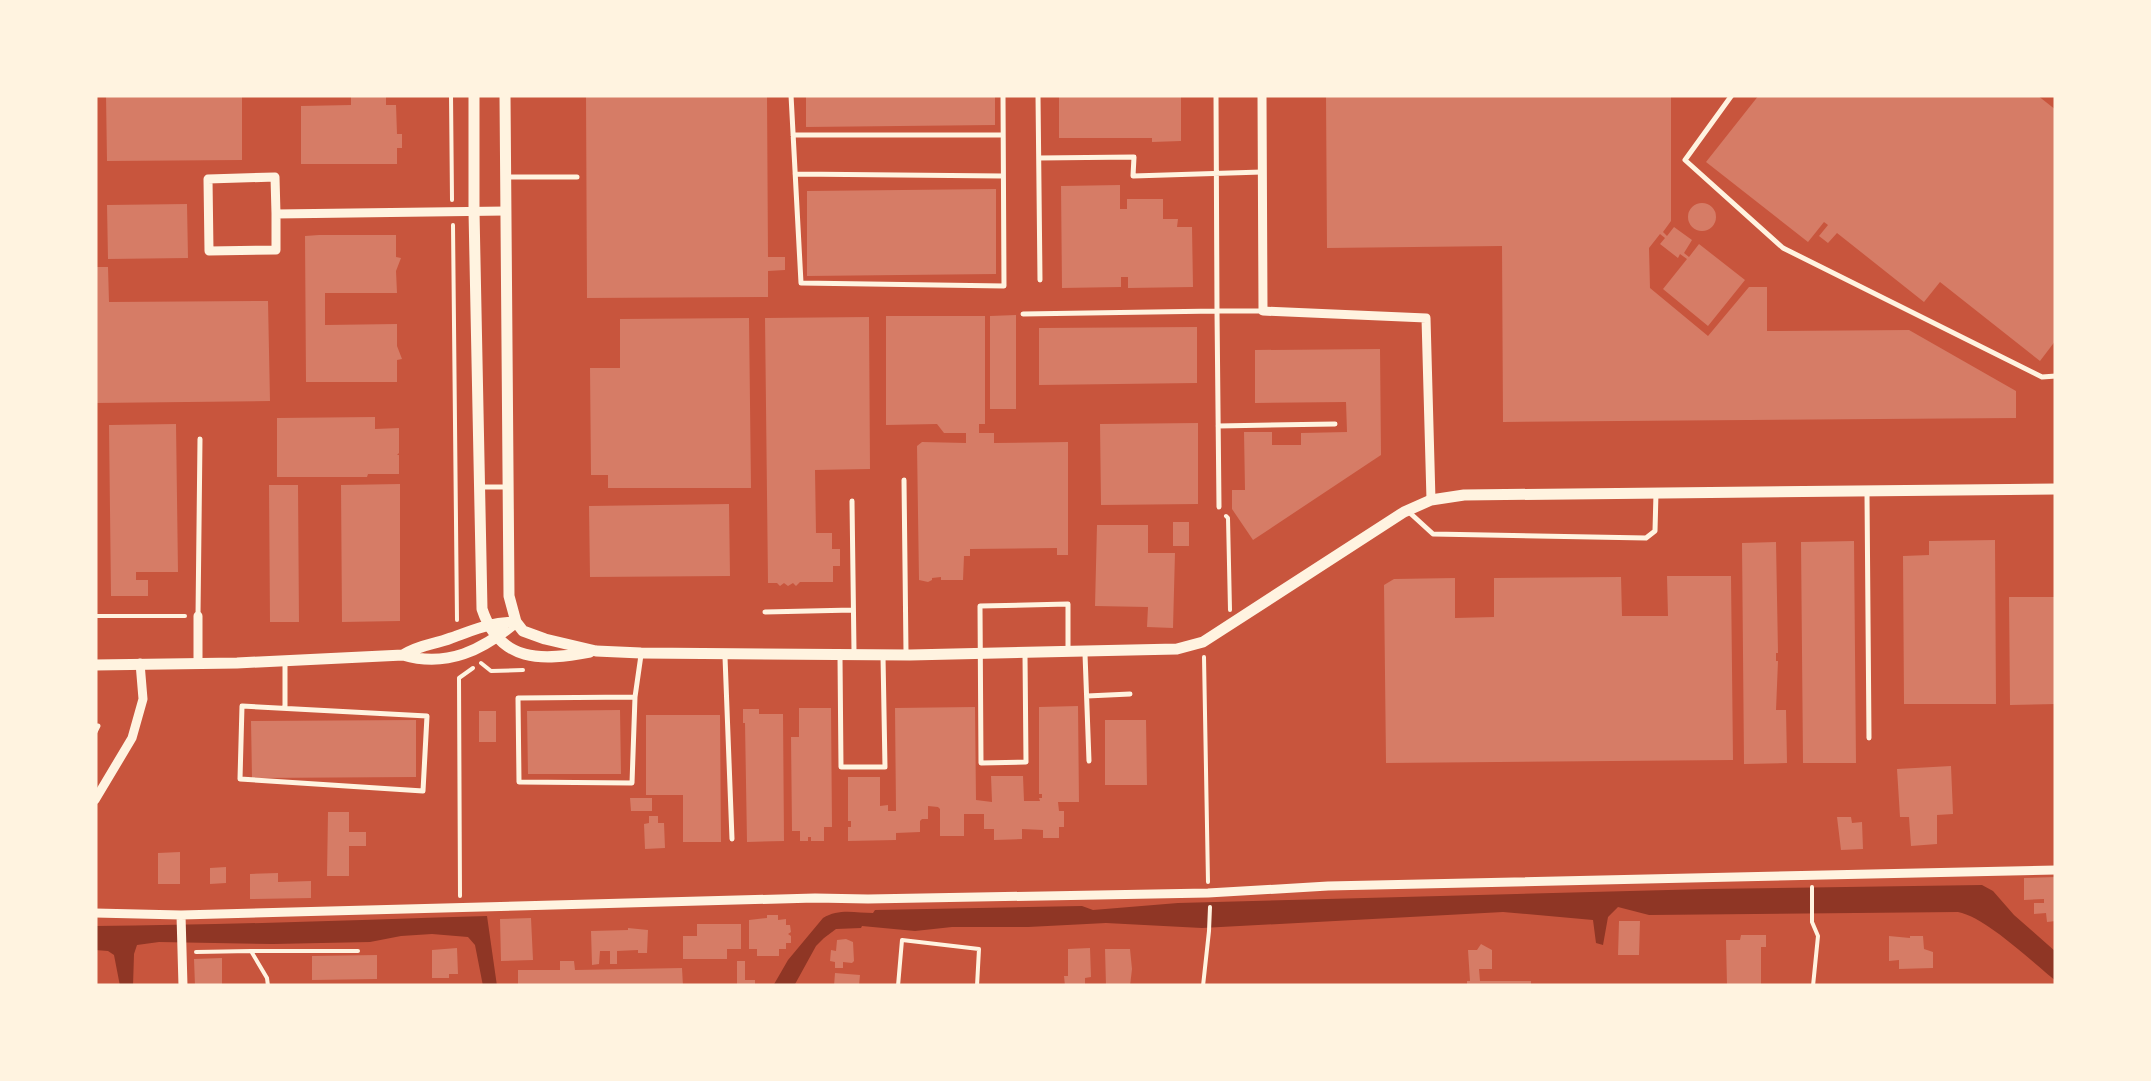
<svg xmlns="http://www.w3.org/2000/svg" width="2151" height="1081" viewBox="0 0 2151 1081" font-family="Manrope,sans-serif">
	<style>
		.water { fill: #8f3625 }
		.building { fill: #d67c66 }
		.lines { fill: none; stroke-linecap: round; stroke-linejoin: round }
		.path { stroke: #fff3e0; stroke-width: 4 }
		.service { stroke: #fff3e0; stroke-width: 5 }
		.minor { stroke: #fff3e0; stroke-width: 9 }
		.tertiary { stroke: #fff3e0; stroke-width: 11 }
	</style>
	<rect width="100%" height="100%" fill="#c8553d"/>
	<!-- water -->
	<path class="water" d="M1982 885 1993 891 2014 915 2056 952V981C2033 963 1986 917 1958 912L1649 915 1618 907 1608 917 1603 945 1596 943 1593 920 1503 912 1202 928 1106 923 1028 927H952L915 931 862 926 861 928 836 929 824 938 816 946 794 986H773L788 960 823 918C839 908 856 913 873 913L875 910 1082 906 1093 910 1178 903 1707 889Z
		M487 916 497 986H483L475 945 468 937 432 934 401 936 370 942 273 944 159 942 137 945 134 954 133 986H120L114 955 108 951 95 950V926C225 925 356 920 487 916Z"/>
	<!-- building -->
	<path class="building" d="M106 95H242V160L107 161Z
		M351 95H386V105H396L397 134H402V148H397V164H301V106L351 105Z
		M586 95H767L768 257H785V270L768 271V297L587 298Z
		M806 95H995V125L806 127Z
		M1059 95H1181V141L1152 142V138H1059Z
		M1326 95H1671V221L1663 232 1667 236 1674 227 1692 240 1684 253 1689 257 1699 244 1745 280 1708 326 1663 289 1687 259 1680 254 1678 258 1660 244 1665 238 1660 234 1649 248 1650 288 1708 336 1749 287H1767V331L1909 330 2016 391V418L1503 422 1502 246 1327 248Z
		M1759 95H2037L2056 110V340L2040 361 1940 282 1924 302 1837 233 1828 243 1819 236 1828 225 1824 222 1808 242 1706 162Z
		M1120 185V209H1127V199H1163V219H1178L1177 227H1192L1193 287 1128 288V277H1121V287L1062 288 1061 186Z
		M996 189V274L807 276V191Z
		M1688 217a14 14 0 1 1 28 0a14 14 0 1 1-28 0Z
		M187 204 188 258 108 259 107 205Z
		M319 235H396V257L401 258 396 271 397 293H325V325L397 324V346L402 359 397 360V382H306L305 236Z
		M95 267H108L109 302 268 301 270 401 95 403Z
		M1016 315V409H990V316Z
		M886 316H985V424H979V433H994V443L1068 442V555H1057V548L970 549V556H964L963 580H941V577L932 578V580L928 582 919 580 917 446 922 442 966 443V433H944L937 424 886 425Z
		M869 317 870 469 815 470 816 533H832V549H840V566H833V582H800L796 586 793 583 788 586 784 583 780 586 777 583H768L765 318Z
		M749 318 751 488H608V475H591L590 368H620V319Z
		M1197 327V383L1039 385V328Z
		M1380 349 1381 455 1253 540 1232 509V490H1245L1244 432H1272V445H1301V433L1347 432 1346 402 1255 403V350Z
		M375 417V429L399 428V453L397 455H399V474H368L367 477H277V418Z
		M1198 423V504L1101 505 1100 424Z
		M176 424 178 572H136V580H148V596H111L109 425Z
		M400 484V621L342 622 341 485Z
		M269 485H298L299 622H270Z
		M729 504 730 576 590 577 589 506Z
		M1173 522H1189V546H1173Z
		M1097 525H1148V553H1175L1173 628 1147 627 1148 607 1095 606Z
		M1995 540 1996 704H1904L1903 556 1929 555V541Z
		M1854 541 1856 763H1803L1801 542Z
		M1776 542 1778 653H1776V661H1778L1776 710H1786L1787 763 1744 764 1742 543Z
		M1667 576H1731L1733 760 1386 763 1384 585 1394 579 1455 578V618L1494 617V578L1621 577 1622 616H1668Z
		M2009 597H2056V704L2010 705Z
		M1078 706 1079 802H1058L1059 811H1064V827H1059V838H1043V830L1022 829V839L994 840V829H984V814H964V836H940V809L938 807 928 806V819H922L920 821V832L896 833V840L848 841V827H851V821H848V777H880V806L888 805V811H896L895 708 975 707 976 800 992 802 991 776H1023L1024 801H1040L1039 798H1042V794H1039V707Z
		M799 708H831L832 827H824V841H811V837H808V841H800V831H792L791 737H799Z
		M743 709H759V714H783L784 841 747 842 745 723H743Z
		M620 710 621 774H528L527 711Z
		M479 711H496V742H479Z
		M646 715H720L721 842H683V795H646Z
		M416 720V777L252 778 251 721Z
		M1105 720H1146L1147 785H1105Z
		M1951 766 1953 814 1937 815V844L1911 846 1909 817H1900L1897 769Z
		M630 798H652V811H631Z
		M328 812H349V832H366V846H349V876H327Z
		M649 816H658V823H664L665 848 645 849 644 824 649 823Z
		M1837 817H1851L1852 823 1862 822 1863 849 1841 850Z
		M180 852V884H158V853Z
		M226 867V883L210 884V868Z
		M278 873V882L311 881V898L250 899V874Z
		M2056 877V921L2047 922 2046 913 2034 914V903H2044V899L2024 900V878Z
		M767 915H778V920L786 919V925H790L791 932 788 934 791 936V943H786V949H779V956H757V949H749V920L767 918Z
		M531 918 533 960 501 961 500 919Z
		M1619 921H1640L1639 955H1618Z
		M697 924H741V949H727V959H683V936H697Z
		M628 928 648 930 647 953H638V950L617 951V964H610V951H600L599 964 592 965 591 931 628 930Z
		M1741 935H1766V947H1761V986H1727L1726 940H1740Z
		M1889 936 1910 938V936H1923L1924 949 1933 952V968L1899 969V960L1889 961Z
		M846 939 853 942 854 961 852 963 843 962V968H835V962L830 961 831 950 836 951 837 940Z
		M1481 944 1492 950V969H1479L1480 981H1531V986H1467V981H1470L1468 950H1477Z
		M457 948 458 974H449V978H432V950Z
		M1090 948 1091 977 1085 978V986H1065L1064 976H1068V949Z
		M1105 949H1130L1132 969 1130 986H1106Z
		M377 955V979L312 980V956Z
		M222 958V986H195L194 959Z
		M560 961H574L575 970 682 968 683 986H518V970H560Z
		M737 961H745V980H755V986H737Z
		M835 973 860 975 859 986H834Z"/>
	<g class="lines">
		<!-- path -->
		<path class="path" d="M451 95 452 200
			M453 225 457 620
			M1226 516 1228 518 1230 610
			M95 616H185
			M1204 657 1208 882
			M481 663 491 671 523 670
			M1812 887V922L1818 936 1813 986
			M460 896 459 678 473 668
			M251 951H358
			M196 952 251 951 267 978 268 986
			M898 986 902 940 979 949 977 986
			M1203 986 1209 931 1210 907"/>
		<!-- service -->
		<path class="service" d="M791 95 801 283 1004 286 1003 95
			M1038 95 1040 280
			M1732 95 1685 160 1783 248 2042 377 2056 376
			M793 135H1003
			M1039 158 1134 157 1133 176 1262 172
			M795 174 1002 176
			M506 177H577
			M1023 314 1217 311 1216 95
			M1218 426 1335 424
			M904 480 906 652
			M483 487H507
			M1867 494 1869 738
			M852 501 854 651
			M1219 507 1217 311H1263
			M1410 513 1433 534 1646 538 1655 531 1656 493
			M765 612 853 610
			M198 616 200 439
			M1085 654 1089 761
			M1025 655 1026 762 981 763 980 606 1068 604V652
			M725 657 732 839
			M840 657 841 767H885L883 656
			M285 664V708
			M1087 696 1130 694
			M635 697 518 698 519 782 632 783 635 697 641 655
			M242 706 427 716 423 791 240 779Z
			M95 726H98L95 732"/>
		<!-- minor -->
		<path class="minor" d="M1262 95 1263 311 1426 318 1431 500
			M276 214V250L209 251 208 179 275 177 276 214 506 211
			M198 616V663
			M95 800 132 738 143 699 140 663
			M95 913 181 915 815 898 868 899 1208 893 1328 886 2056 870
			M181 915 183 986"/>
		<!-- tertiary -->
		<path class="tertiary" d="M474 95V211L482 609C500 663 542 661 590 652
			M403 655C421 644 433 645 451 638 477 629 487 623 516 622L523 631 545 639 596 651 641 653 910 655 1177 649 1203 642 1404 512 1431 500 1464 495 2056 489
			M95 665 237 663 403 655C447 668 483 650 516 622L509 596 505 95"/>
	</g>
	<!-- border -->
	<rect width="2151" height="1081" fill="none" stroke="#fff3e0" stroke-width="195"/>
</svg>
